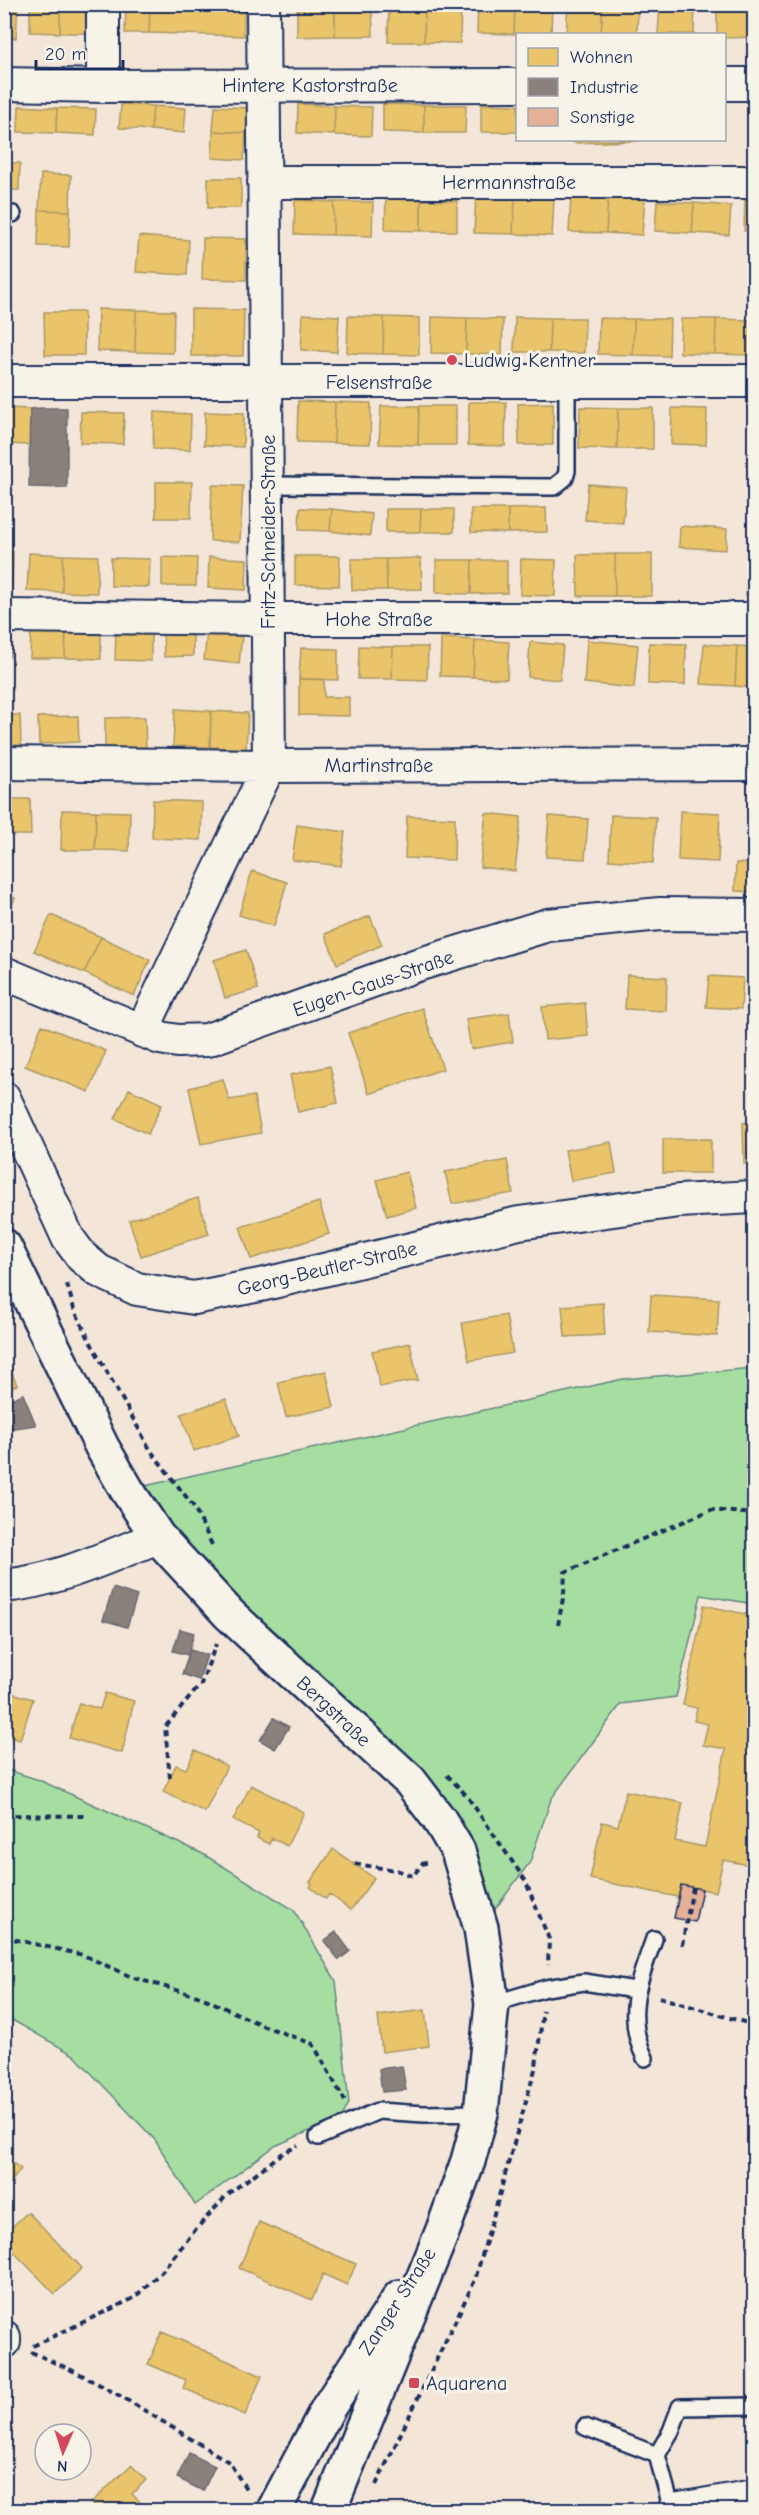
<svg xmlns="http://www.w3.org/2000/svg" width="759" height="2515" viewBox="0 0 759 2515" font-family="'Comic Neue',sans-serif">
	<style>
		.green { fill: #a6dea2; stroke: #608680; stroke-width: 1.5 }
		.homes { fill: #e9c46a; stroke: #ab9766; stroke-width: 1.5 }
		.industry { fill: #8a817c; stroke: #696873; stroke-width: 1.5 }
		.building { fill: #e4b197; stroke: #1b2f5e; stroke-width: 1.5 }
		.lines { fill: none; stroke-linecap: round; stroke-linejoin: round }
		.lane-casing { stroke: #1b2f5e; stroke-width: 20 }
		.street-casing { stroke: #1b2f5e; stroke-width: 36 }
		.secondary-casing { stroke: #1b2f5e; stroke-width: 38 }
		.path { stroke: #1b2f5e; stroke-width: 4; stroke-dasharray: 6 4.5; stroke-linecap: butt }
		.lane { stroke: #f7f3e8; stroke-width: 15 }
		.street { stroke: #f7f3e8; stroke-width: 32 }
		.secondary { stroke: #f7f3e8; stroke-width: 33 }
		.poi-dot { fill: #d1495b; stroke: #f7f3e8; stroke-width: 2 }
		.labels { text-anchor: middle; stroke-width: 6; stroke-linejoin: round; paint-order: stroke }
		.street-label { font-size: 20px; fill: #1b2f5e; stroke: #f7f3e8 }
		.poi-label { font-size: 20px; fill: #1b2f5e; stroke: #f7f3e8; text-anchor: start }
	</style>
	<rect width="100%" height="100%" fill="#f3e6d8"/>
	<filter id="ink" filterUnits="userSpaceOnUse"><feTurbulence type="fractalNoise" baseFrequency=".0167" numOctaves="2"/><feDisplacementMap in="SourceGraphic" scale="12" xChannelSelector="R" yChannelSelector="G"/><feConvolveMatrix kernelMatrix="1 2 1 2 8 2 1 2 1" color-interpolation-filters="sRGB"/></filter>
	<g filter="url(#ink)">
		<!-- green -->
		<path class="green" d="M754 1368V1604L701 1595 676 1697 621 1704 551 1799 530 1862 481 1928 458 1851 127 1490 623 1379Z
			M5 1769 39 1780 203 1854 294 1910 336 1981 349 2103 342 2117 275 2146 195 2205 155 2140 74 2055 5 2016Z"/>
		<!-- homes -->
		<path class="homes" d="M4 4H18L16 38 4 37Z
			M30 4H60V33L30 32Z
			M60 4H90V33H60Z
			M126 4H150L149 33H125Z
			M150 4H244V36L149 33Z
			M297 4H335V36L297 37Z
			M335 4H372L373 36H335Z
			M389 4H425L424 42H388Z
			M425 4H461L460 43 424 42Z
			M478 4 515 5 514 34 477 33Z
			M568 4H603L601 34H566Z
			M603 4 638 5 637 34H601Z
			M660 4H695L694 34H658Z
			M515 5 552 6 551 34H514Z
			M754 5V37L724 38V34H717V6Z
			M121 104 153 106 151 130 119 128Z
			M298 104 335 106 334 135 297 133Z
			M383 104 424 105V133L383 132Z
			M481 104 518 105V132H481Z
			M750 104H754V133H750Z
			M424 105H466L465 133H424Z
			M19 106 57 108 56 133 18 132Z
			M153 106 186 108 184 133 151 130Z
			M215 106 248 108 246 133 213 131Z
			M335 106 372 107 371 136 334 135Z
			M57 108 96 109 95 135 56 133Z
			M213 131 246 133 244 160 212 158Z
			M574 140H606V142L574 143Z
			M606 140H638V141L606 142Z
			M4 163H20L19 190H4Z
			M41 174 71 175 70 211 39 210Z
			M208 178H241V208H208Z
			M571 196 608 197 606 233 569 232Z
			M476 197 515 198 513 234 474 233Z
			M608 197 645 199 642 235 606 233Z
			M745 197H754V231H744Z
			M515 198 554 199 552 236 513 234Z
			M386 199 421 200V231L385 230Z
			M295 200 334 202 333 235 294 234Z
			M421 200 457 201V231H421Z
			M657 201 694 203 692 233 655 231Z
			M334 202H373L372 236 333 235Z
			M694 203 731 206 729 235 692 233Z
			M39 210 70 211 69 247 38 246Z
			M139 236 189 240 187 275 136 272Z
			M4 237H10V271H4Z
			M203 238 246 239V280L202 279Z
			M98 309 136 310 135 352 97 351Z
			M191 309 244 310 243 356H191Z
			M136 310 174 311 173 353 135 352Z
			M44 312H84V355H45Z
			M303 314 339 316 337 352 301 350Z
			M348 316 384 317 383 354 347 353Z
			M384 317 419 318V355L383 354Z
			M432 317 467 318 466 354 431 353Z
			M515 317 550 318 549 352H514Z
			M467 318 503 319 502 355 466 354Z
			M550 318H585L584 353 549 352Z
			M599 318 634 319 633 355 598 354Z
			M634 319H670L669 356 633 355Z
			M681 319H716L715 354 680 353Z
			M716 319 751 320 750 355 715 354Z
			M298 401 335 402 334 443 297 442Z
			M335 402 371 403 370 444 334 443Z
			M469 402H506L505 446 468 445Z
			M553 403V445H519L518 404Z
			M381 406H419L418 445 379 444Z
			M419 406H456V445H418Z
			M580 407 618 408 617 449 579 448Z
			M4 408 30 409 29 445 4 444Z
			M618 408H653V449H617Z
			M672 408 707 409 706 445 671 444Z
			M81 412 124 413 123 444 80 443Z
			M154 412 191 414 190 450 153 449Z
			M205 412 244 413 243 447 204 445Z
			M156 482H192L191 518H156Z
			M588 484 626 487 623 523 585 520Z
			M212 485 243 486 240 542 210 541Z
			M300 508 332 509 330 531 299 530Z
			M546 508 547 532 508 533V509Z
			M332 509 372 514 370 536 330 531Z
			M386 509H421L420 532H386Z
			M421 509H454V532H420Z
			M471 509H508V533L471 532Z
			M680 526 727 529 726 550 679 547Z
			M4 551 13 552 12 591H4Z
			M748 551H754V596L746 595Z
			M29 553 63 555 62 592 27 591Z
			M615 554H652V596H615Z
			M615 554V596H578L577 555Z
			M63 555 98 556 97 593 62 592Z
			M295 556H340L339 586 295 585Z
			M162 557 197 558 196 586H162Z
			M209 557 247 559 246 590 208 588Z
			M111 558 150 559 149 587 111 586Z
			M421 558 422 589 387 590 386 559Z
			M351 559H386L387 590H352Z
			M521 559 556 560 555 596 520 595Z
			M436 560H472L471 594 436 593Z
			M472 560H507V593L471 594Z
			M31 629 66 630 65 658H30Z
			M66 630 101 631V659L65 658Z
			M116 630 151 631V661L115 660Z
			M193 630V656L164 657 163 631Z
			M207 632 242 635 239 664 204 660Z
			M4 634H10V657H4Z
			M441 638 475 640 473 677 440 676Z
			M475 640 509 642 507 679 473 677Z
			M587 640 638 645 634 688 584 683Z
			M530 642 563 645 560 680 528 677Z
			M649 643 686 644 685 685 648 684Z
			M704 644 737 646 735 686 701 684Z
			M359 646 393 647 392 679H358Z
			M737 646 754 647V688L735 686Z
			M393 647H428L427 680 392 679Z
			M301 648 338 649V680L299 679Z
			M299 679H324V697H349V716L299 715Z
			M175 709 211 711 210 747 173 746Z
			M211 711 248 713 246 749 210 747Z
			M4 715H20L21 745H4Z
			M78 716 79 742 39 744 38 717Z
			M145 717 146 750 105 751V718Z
			M4 799H30L31 835H4Z
			M153 800 202 802 201 840 152 838Z
			M62 810 96 811 95 850H61Z
			M96 811 130 812 129 851 95 850Z
			M680 811 720 813 718 862 678 860Z
			M486 813 521 817 515 871 480 867Z
			M611 815 656 817 653 863 609 860Z
			M407 816 455 818 454 860 405 858Z
			M549 816 588 819 585 859 546 857Z
			M297 825 345 832 341 866 292 860Z
			M736 863 754 864V892L735 891Z
			M252 871 287 882 274 926 239 915Z
			M4 894 15 898 4 926Z
			M51 915 101 937 84 973 34 951Z
			M370 916 382 945 337 964 325 934Z
			M101 937 150 960 134 996 84 973Z
			M246 950 258 989 225 998 214 960Z
			M627 975 667 977 666 1011 625 1009Z
			M709 976 743 978 741 1009 706 1007Z
			M585 1003 588 1036 545 1040 542 1007Z
			M422 1008 443 1069 369 1094 348 1033Z
			M509 1013 513 1042 471 1049 466 1019Z
			M42 1025 106 1051 89 1092 25 1066Z
			M330 1066 338 1103 298 1112 290 1075Z
			M223 1079 229 1100 254 1096 261 1133 201 1144 189 1088Z
			M129 1089 162 1104 148 1134 115 1119Z
			M754 1122V1164H744L743 1123Z
			M663 1139H711V1173H663Z
			M611 1142 616 1173 571 1181 565 1150Z
			M507 1160 513 1193 452 1204 445 1172Z
			M407 1172 416 1208 387 1216 377 1180Z
			M198 1198 209 1234 141 1256 129 1220Z
			M319 1202 329 1234 251 1259 240 1227Z
			M651 1295 719 1299 717 1336 649 1332Z
			M603 1303 605 1335 565 1337 562 1306Z
			M506 1315 513 1353 469 1361 462 1323Z
			M410 1343 418 1380 380 1387 372 1351Z
			M4 1353 17 1385 4 1390Z
			M326 1371 334 1407 286 1417 278 1382Z
			M226 1399 239 1436 194 1451 181 1414Z
			M704 1605 754 1616V1866L723 1860 716 1892 681 1885 678 1897 590 1879 602 1822 618 1826 626 1791 683 1803 675 1841 705 1847 726 1749 703 1745 708 1724 694 1721 697 1708 683 1705Z
			M4 1691 33 1699 20 1740 4 1735Z
			M105 1693 134 1701 122 1753 69 1738 79 1703 100 1709Z
			M195 1750 227 1766 205 1812 163 1792 176 1765 186 1769Z
			M251 1785 304 1812 287 1846 272 1838 269 1844 257 1838 259 1833 233 1820Z
			M333 1849 374 1878 351 1910 329 1894 326 1899 310 1887 312 1884 310 1882Z
			M425 2010 429 2046 382 2052 378 2016Z
			M4 2157 21 2169 4 2191Z
			M28 2212 82 2268 55 2294 4 2242V2234Z
			M259 2222 356 2264 347 2285 323 2274 312 2300 239 2268Z
			M162 2332 262 2376 245 2415 183 2388 186 2380 148 2364Z
			M131 2465 146 2480 132 2494 148 2510H92L96 2507 91 2503Z"/>
		<!-- industry -->
		<path class="industry" d="M42 408H67V488L29 487 30 409Z
			M23 1394 36 1425 9 1429 4 1419V1402Z
			M113 1588 137 1596 127 1627 103 1620Z
			M180 1629 194 1633 188 1655 173 1651Z
			M190 1650 207 1655 199 1680 182 1674Z
			M274 1718 289 1727 275 1749 260 1740Z
			M336 1932 350 1951 339 1960 324 1941Z
			M402 2066 406 2090 382 2092 379 2069Z
			M189 2453 215 2466 203 2491 177 2478Z"/>
		<!-- building -->
		<path class="building" d="M681 1885 702 1889 695 1922 674 1918Z"/>
		<g class="lines">
			<defs>
				<path id="lane" d="M4 214H13
					M268 485 554 487 565 478 567 471V382
					M492 2004 546 1988 584 1982 635 1990
					M645 2058C624 2015 639 1981 654 1939
					M318 2137 378 2111 424 2114 481 2113
					M585 2427 657 2455
					M672 2510 657 2455 671 2431 680 2407 754 2406"/>
				<path id="street" d="M4 84 103 86 518 85
					M724 84H754
					M103 86V4
					M264 182H754
					M4 381H754
					M4 616 268 619H754
					M4 763 269 766 754 764
					M4 973 160 1038 178 1041 207 1040 417 965 548 925 660 914 754 915
					M142 1031 269 766 263 4
					M4 1098 68 1238 82 1257 99 1271 137 1289 194 1298 265 1284 519 1223 679 1201 754 1197
					M4 1586C58 1581 109 1556 158 1537
					M4 2337V2342
					M674 2510 754 2496"/>
				<path id="secondary" d="M4 1246 102 1447 127 1490 158 1537 229 1614 410 1781 439 1819 458 1851 481 1928 492 2004 481 2113 468 2161 443 2230 329 2510
					M274 2510 328 2408 400 2297"/>
			</defs>
			<!-- lane casing -->
			<use href="#lane" class="lane-casing"/>
			<!-- street casing -->
			<use href="#street" class="street-casing"/>
			<!-- secondary casing -->
			<use href="#secondary" class="secondary-casing"/>
			<!-- path -->
			<path class="path" d="M67 1284 74 1309 91 1343 151 1451 194 1507 214 1549
				M558 1625 564 1593 565 1572 711 1510 754 1514
				M447 1775 467 1796 525 1880 549 1939 548 1965
				M170 1778 165 1727 201 1684 216 1644
				M4 1815 86 1816
				M355 1864 396 1870 413 1876 422 1864 429 1862
				M4 1937 83 1955 134 1978 201 1997 264 2026 313 2044 345 2101
				M682 1945 693 1887
				M659 1997 754 2025
				M33 2346 134 2298 163 2270 196 2229 228 2194 283 2153 298 2146
				M31 2352 78 2373 124 2398 229 2462 248 2492
				M376 2485 475 2280 536 2066 543 2011"/>
			<!-- lane -->
			<use href="#lane" class="lane"/>
			<!-- street -->
			<use href="#street" class="street"/>
			<!-- secondary -->
			<use href="#secondary" class="secondary"/>
		</g>
	</g>
	<!-- markers -->
	<g class="poi-dot">
		<circle cx="452" cy="360" r="6"/>
		<rect x="408" y="2377" width="12" height="12" rx="3"/>
	</g>
	<g class="labels">
		<!-- street labels -->
		<g class="street-label">
			<text x="310" y="92">Hintere Kastorstraße</text>
			<text x="509" y="189">Hermannstraße</text>
			<text x="379" y="389">Felsenstraße</text>
			<text transform="translate(268 532) rotate(-90)" y="7">Fritz-Schneider-Straße</text>
			<text x="379" y="626">Hohe Straße</text>
			<text x="379" y="772">Martinstraße</text>
			<text transform="translate(373 983) rotate(-19)" y="7">Eugen-Gaus-Straße</text>
			<text transform="translate(327 1268) rotate(-13)" y="7">Georg-Beutler-Straße</text>
			<text transform="translate(334 1711) rotate(43)" y="7">Bergstraße</text>
			<text transform="translate(397 2301) rotate(-57)" y="7">Zanger Straße</text>
		</g>
		<!-- poi labels -->
		<g class="poi-label">
			<text x="464" y="367">Ludwig Kentner</text>
			<text x="426" y="2390">Aquarena</text>
		</g>
	</g>
	<!-- margin -->
	<rect width="759" height="2515" fill="none" stroke="#f7f3e8" stroke-width="24"/>
	<rect x="12" y="12" width="735" height="2491" fill="none" stroke="#1b2f5e" stroke-width="2" filter="url(#ink)"/>
	<!-- legend -->
	<rect x="516" y="33" width="210" height="108" fill="#f7f3e8" stroke="#9fa5b1" stroke-width="1.5"/>
	<rect x="528" y="48" width="30" height="18" fill="#e9c46a" stroke="#9fa5b1" stroke-width="1.5"/>
	<text x="570" y="63" font-size="18" fill="#1b2f5e">Wohnen</text>
	<rect x="528" y="78" width="30" height="18" fill="#8a817c" stroke="#9fa5b1" stroke-width="1.5"/>
	<text x="570" y="93" font-size="18" fill="#1b2f5e">Industrie</text>
	<rect x="528" y="108" width="30" height="18" fill="#e4b197" stroke="#9fa5b1" stroke-width="1.5"/>
	<text x="570" y="123" font-size="18" fill="#1b2f5e">Sonstige</text>
	<!-- north arrow -->
	<g transform="translate(63 2452) rotate(183)"><circle r="28" fill="#f7f3e8" stroke="#9fa5b1" stroke-width="1.5"/>
	<path d="M0-4.5L10 22L0 15L-10 22Z" fill="#d1495b"/>
	<text y="-9" font-size="16" font-weight="bold" text-anchor="middle" fill="#1b2f5e">N</text>
	</g>
	<!-- scale -->
	<path d="M36 60v9h87v-9" fill="none" stroke="#1b2f5e" stroke-width="3"/>
	<text x="45" y="60" font-size="18" fill="#1b2f5e" stroke="#f7f3e8" stroke-width="4.5" paint-order="stroke">20 m</text>
</svg>
